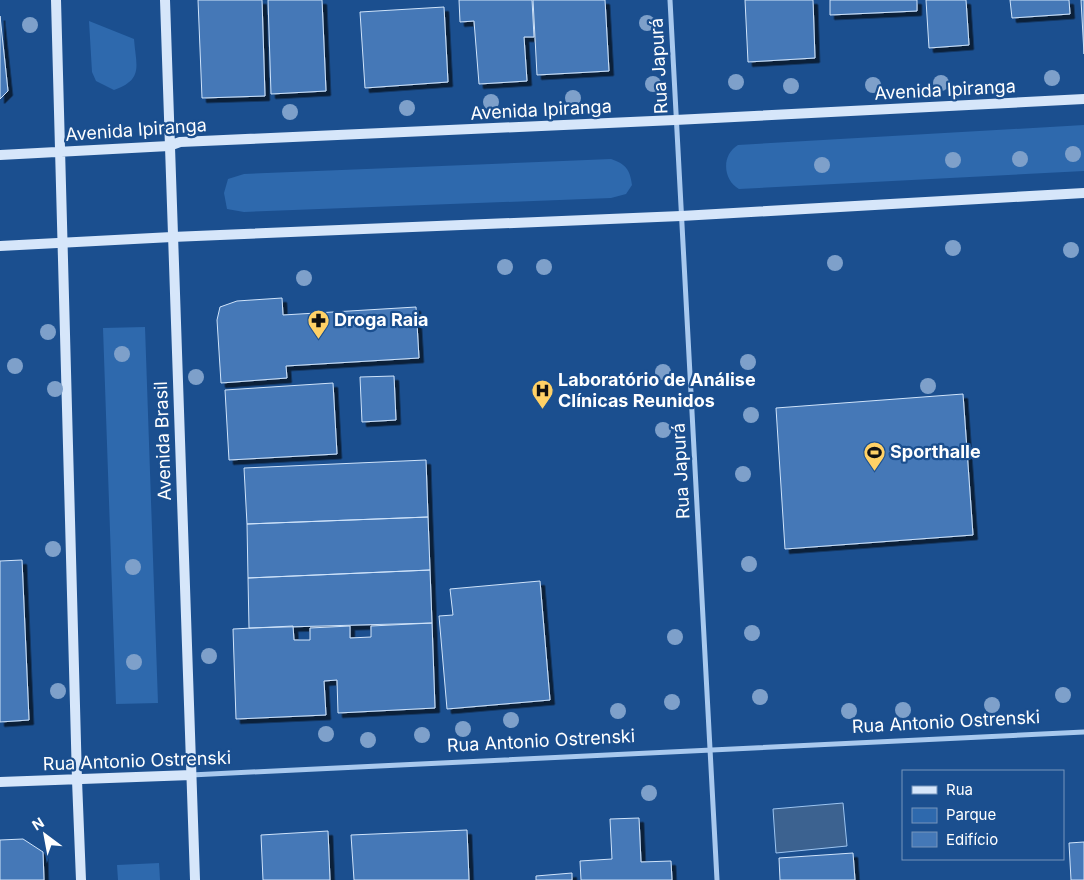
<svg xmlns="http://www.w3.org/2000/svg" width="1084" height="880" viewBox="0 0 1084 880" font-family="Inter,sans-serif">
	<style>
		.green { fill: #2e69ad }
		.water { fill: #3c6290; stroke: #9cc4f0 }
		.building { fill: #4478b7; stroke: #cfe3fa; filter: url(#shadow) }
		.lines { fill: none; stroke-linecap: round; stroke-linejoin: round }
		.street { stroke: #a9c9ee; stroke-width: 5 }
		.secondary { stroke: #d6e6fa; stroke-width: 10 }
		.tree { fill: #7ea0ca }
		.labels { text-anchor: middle; stroke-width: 4.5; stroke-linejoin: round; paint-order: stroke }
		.street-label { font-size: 18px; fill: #fff; stroke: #1b4f8f }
		.poi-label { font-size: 18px; font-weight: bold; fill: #fff; stroke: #1b4f8f; text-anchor: start }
	</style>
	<defs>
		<filter id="shadow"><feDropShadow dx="4.5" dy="4.5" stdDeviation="0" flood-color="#0009"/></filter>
	</defs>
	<rect width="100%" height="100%" fill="#1b4f8f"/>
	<!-- green -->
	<path class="green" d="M89 21 134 39C136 66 144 79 114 90L96 81 92 72Z
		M1084 125V171L739 189C723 180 721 155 738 145Z
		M611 159C626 164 630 170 632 185L626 194 611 198 244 212 227 209 224 193 228 179 244 174Z
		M145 327 158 703 116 704 103 328Z
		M159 863 160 880H118L117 865Z"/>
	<!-- water -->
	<path class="water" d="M843 803 847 846 776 853 773 809Z"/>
	<!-- building -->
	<path class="building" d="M198 0H262L265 96 202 98Z
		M268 0H322L326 91 271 94Z
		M459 0H532L534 37H524L527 81 479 84 474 21 460 22Z
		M533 0H605L609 71 537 75Z
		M745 0H813L815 58 748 62Z
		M830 0H917V11L830 15Z
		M926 0H966L969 45 929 48Z
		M1010 0H1069L1070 14 1012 18Z
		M1081 0H1084V54Z
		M444 7 448 82 365 88 360 12Z
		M0 16 8 91 0 99Z
		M282 298 283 315 416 307 419 358 286 366 287 378 221 383 217 320 220 307 237 301Z
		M394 376 396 420 362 422 360 377Z
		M333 383 337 454 229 460 225 390Z
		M963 394 973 535 785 549 776 408Z
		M426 460 428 517 247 524 244 468Z
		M428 517 430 570 248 578 247 524Z
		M22 560 29 720 0 722V561Z
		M430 570 432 623 249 628 248 578Z
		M540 581 550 700 447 709 439 616 453 615 450 589Z
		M432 623 435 708 338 713 337 680 324 681 326 715 236 719 233 629 293 626 294 640H310V628L350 626V638L371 637V626Z
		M639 818 641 862 671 861 672 880H581L580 861 612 859 610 819Z
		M467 830 469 880H354L351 835Z
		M328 831 330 880H263L261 835Z
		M23 839 43 852 44 880H0V840Z
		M1084 842V880H1071L1069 843Z
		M853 853 855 880H780L779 858Z
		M572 873V880H536V876Z"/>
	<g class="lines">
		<!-- street -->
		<path class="street" d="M670 0 717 880
			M191 775 1084 732"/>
		<!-- secondary -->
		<path class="secondary" d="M56 0 77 780 81 880
			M165 0 195 880
			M0 155 169 146 180 142 675 120 1084 99
			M0 246 172 237 681 216 1084 193
			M0 782 191 775"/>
	</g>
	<!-- trees -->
	<g class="tree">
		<circle cx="647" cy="23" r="8"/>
		<circle cx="30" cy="25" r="8"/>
		<circle cx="1052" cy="78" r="8"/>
		<circle cx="736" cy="82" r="8"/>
		<circle cx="941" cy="83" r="8"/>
		<circle cx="653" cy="84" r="8"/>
		<circle cx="873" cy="85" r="8"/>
		<circle cx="791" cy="86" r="8"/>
		<circle cx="573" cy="98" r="8"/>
		<circle cx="491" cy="102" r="8"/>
		<circle cx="407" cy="108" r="8"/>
		<circle cx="290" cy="112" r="8"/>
		<circle cx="1073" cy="154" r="8"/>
		<circle cx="1020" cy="159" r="8"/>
		<circle cx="953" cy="160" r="8"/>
		<circle cx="822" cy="165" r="8"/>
		<circle cx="953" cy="248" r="8"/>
		<circle cx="1071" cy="250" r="8"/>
		<circle cx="835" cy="263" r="8"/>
		<circle cx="505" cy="267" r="8"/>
		<circle cx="544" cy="267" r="8"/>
		<circle cx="304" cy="278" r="8"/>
		<circle cx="48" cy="332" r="8"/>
		<circle cx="122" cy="354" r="8"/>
		<circle cx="748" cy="362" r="8"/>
		<circle cx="15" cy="366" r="8"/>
		<circle cx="663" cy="372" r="8"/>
		<circle cx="196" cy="377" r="8"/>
		<circle cx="928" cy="386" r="8"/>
		<circle cx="55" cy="389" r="8"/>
		<circle cx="751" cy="415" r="8"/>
		<circle cx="663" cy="430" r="8"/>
		<circle cx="743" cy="474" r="8"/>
		<circle cx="53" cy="549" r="8"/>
		<circle cx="749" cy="564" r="8"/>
		<circle cx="133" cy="567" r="8"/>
		<circle cx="752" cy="633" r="8"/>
		<circle cx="675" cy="637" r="8"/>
		<circle cx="209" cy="656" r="8"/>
		<circle cx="134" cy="662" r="8"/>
		<circle cx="58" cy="691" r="8"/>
		<circle cx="1063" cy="695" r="8"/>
		<circle cx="760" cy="697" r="8"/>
		<circle cx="672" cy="702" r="8"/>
		<circle cx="992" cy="705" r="8"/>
		<circle cx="903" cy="710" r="8"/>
		<circle cx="618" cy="711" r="8"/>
		<circle cx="849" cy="711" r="8"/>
		<circle cx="511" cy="720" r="8"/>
		<circle cx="463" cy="729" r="8"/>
		<circle cx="326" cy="734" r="8"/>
		<circle cx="422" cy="735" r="8"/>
		<circle cx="368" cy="740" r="8"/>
		<circle cx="649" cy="793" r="8"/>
	</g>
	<!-- icons -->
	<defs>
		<symbol id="pharmacy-pin" viewBox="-11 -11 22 30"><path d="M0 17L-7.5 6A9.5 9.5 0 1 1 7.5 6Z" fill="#ffd166" stroke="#1b4f8f"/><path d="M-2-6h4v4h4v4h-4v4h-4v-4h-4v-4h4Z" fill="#111"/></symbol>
		<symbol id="hospital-pin" viewBox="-11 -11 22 30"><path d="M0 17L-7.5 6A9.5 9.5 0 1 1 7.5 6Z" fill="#ffd166" stroke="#1b4f8f"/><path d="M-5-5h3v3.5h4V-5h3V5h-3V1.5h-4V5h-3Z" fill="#111"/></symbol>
		<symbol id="stadium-pin" viewBox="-11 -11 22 30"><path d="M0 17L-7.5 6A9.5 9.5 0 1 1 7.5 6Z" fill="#ffd166" stroke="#1b4f8f"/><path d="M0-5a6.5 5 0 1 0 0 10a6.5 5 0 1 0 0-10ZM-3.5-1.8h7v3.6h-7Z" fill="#111"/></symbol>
	</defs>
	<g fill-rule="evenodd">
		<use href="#pharmacy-pin" x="306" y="308" width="25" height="34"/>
		<use href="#hospital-pin" x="530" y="378" width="25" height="34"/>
		<use href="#stadium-pin" x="862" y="440" width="25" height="34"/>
	</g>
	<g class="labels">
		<!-- street labels -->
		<g class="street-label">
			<text transform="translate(659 66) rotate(-93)" y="6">Rua Japurá</text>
			<text transform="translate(945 90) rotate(-3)" y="6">Avenida Ipiranga</text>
			<text transform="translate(541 110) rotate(-3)" y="6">Avenida Ipiranga</text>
			<text transform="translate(136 130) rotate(-4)" y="6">Avenida Ipiranga</text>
			<text transform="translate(163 441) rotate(-92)" y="6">Avenida Brasil</text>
			<text transform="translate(681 471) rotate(-93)" y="6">Rua Japurá</text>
			<text transform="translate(946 722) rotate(-3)" y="6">Rua Antonio Ostrenski</text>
			<text transform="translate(541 741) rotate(-3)" y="6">Rua Antonio Ostrenski</text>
			<text transform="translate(137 761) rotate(-2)" y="6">Rua Antonio Ostrenski</text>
		</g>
		<!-- poi labels -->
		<g class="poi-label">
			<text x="334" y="326">Droga Raia</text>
			<text x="558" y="386">Laboratório de Análise<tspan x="558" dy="21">Clínicas Reunidos</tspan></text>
			<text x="890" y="458">Sporthalle</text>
		</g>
	</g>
	<!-- legend -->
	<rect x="902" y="770" width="162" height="90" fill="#1b4f8f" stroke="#7695bc"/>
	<rect x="912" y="786" width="25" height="8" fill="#d6e6fa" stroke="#7695bc"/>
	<text x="946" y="795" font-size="15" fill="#ffffff">Rua</text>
	<rect x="912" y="808" width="25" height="15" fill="#2e69ad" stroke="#7695bc"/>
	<text x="946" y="820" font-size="15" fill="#ffffff">Parque</text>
	<rect x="912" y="832" width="25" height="15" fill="#4478b7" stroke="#7695bc"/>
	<text x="946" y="845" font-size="15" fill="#ffffff">Edifício</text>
	<!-- north arrow -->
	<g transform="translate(45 835) rotate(328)" stroke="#1b4f8f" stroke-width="4" paint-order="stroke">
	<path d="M0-4L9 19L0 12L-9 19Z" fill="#ffffff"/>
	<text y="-8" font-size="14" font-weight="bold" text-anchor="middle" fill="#ffffff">N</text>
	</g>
</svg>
